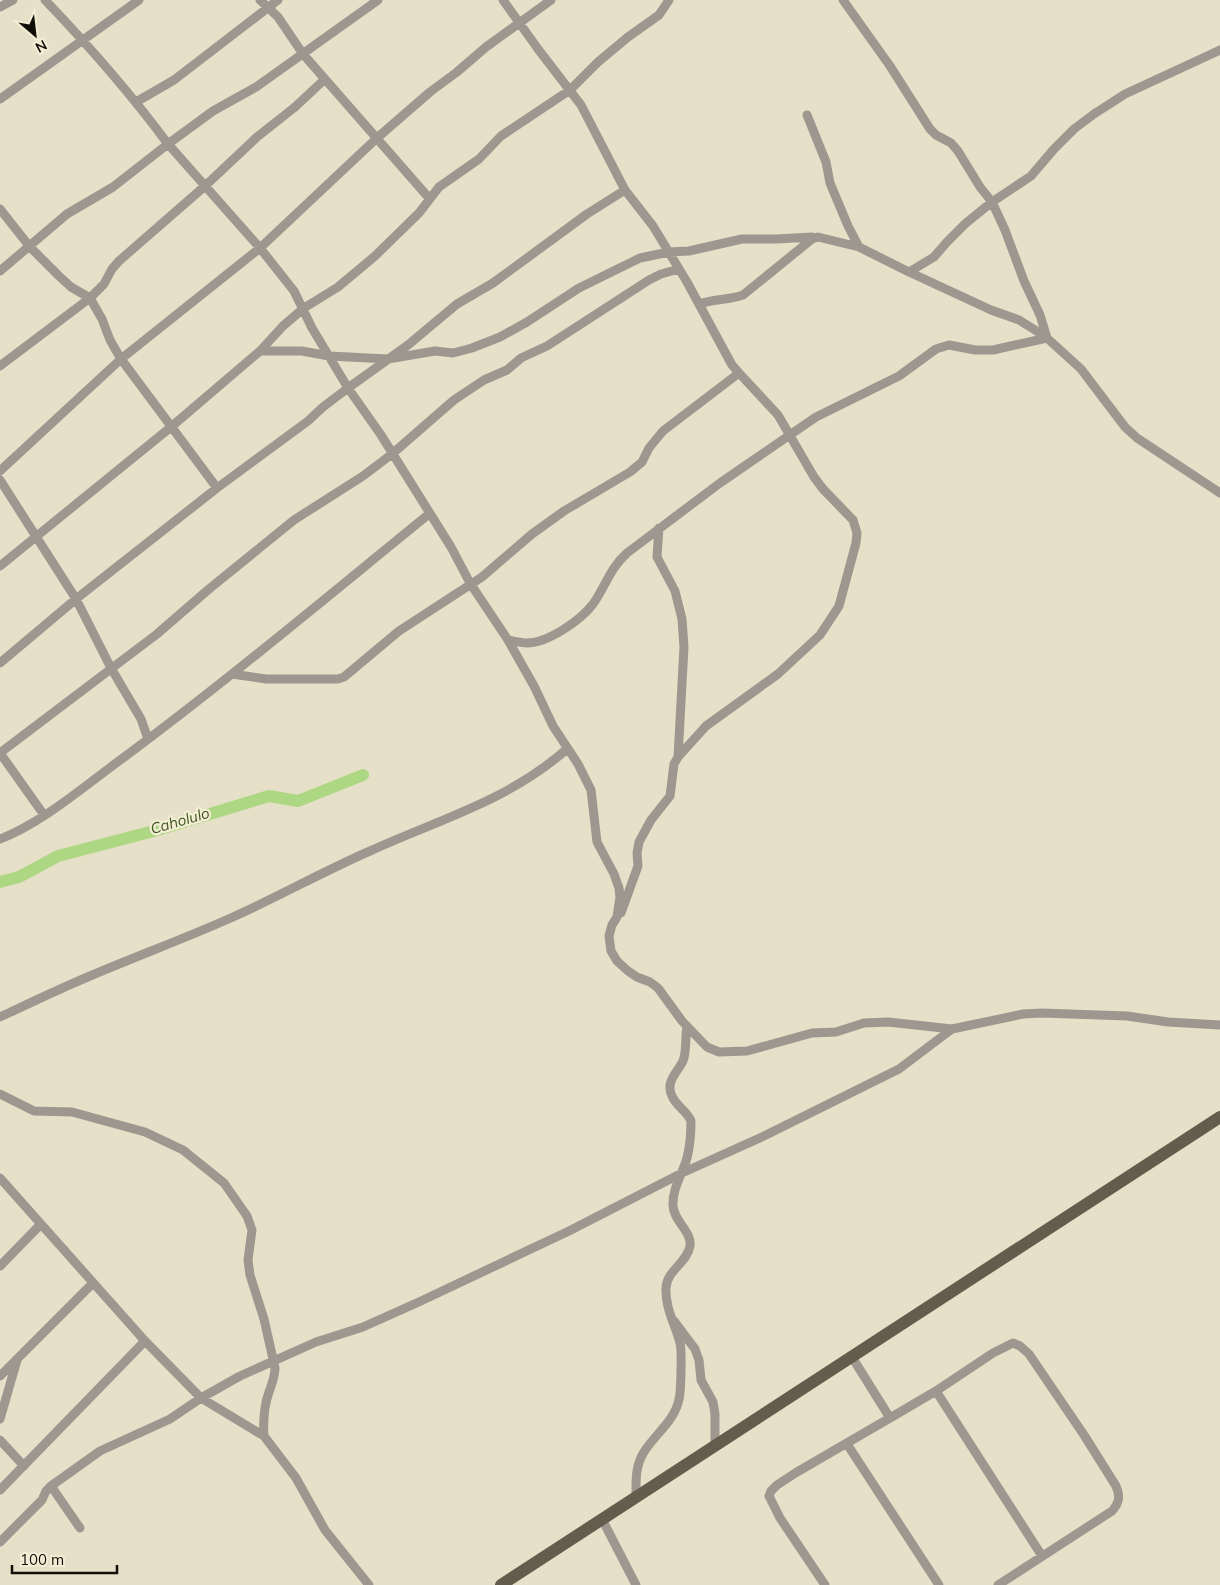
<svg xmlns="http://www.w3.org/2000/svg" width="1220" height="1585" viewBox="0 0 1220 1585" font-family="Mulish,sans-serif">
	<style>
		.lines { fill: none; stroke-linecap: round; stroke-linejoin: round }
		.river { stroke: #add783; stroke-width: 12 }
		.minor { stroke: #9d978f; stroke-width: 9 }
		.primary { stroke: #665c4d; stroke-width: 12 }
		.labels { text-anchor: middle; stroke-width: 4.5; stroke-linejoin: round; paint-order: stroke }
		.water-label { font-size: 15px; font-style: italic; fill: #3f5920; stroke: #f4edd6 }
	</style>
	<rect width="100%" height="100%" fill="#e6e0c9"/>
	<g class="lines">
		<!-- river -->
		<path class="river" d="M0 882 19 877 58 856 154 831 269 796 298 801 363 775"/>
		<!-- minor -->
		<path class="minor" d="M260 0 278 17 303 54 429 198
			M378 0 256 87 213 111 168 144 260 248 294 291 312 328 348 388 381 435 451 547 470 583 508 640 534 686 553 726 578 764 591 790 597 842 614 874 619 888 620 897 617 917 612 925 609 936 611 951 617 961 628 971 637 977 650 982 658 988 682 1021 707 1047 719 1052 747 1051 812 1033 836 1032 864 1023 888 1022 952 1029 1023 1014 1042 1013 1127 1016 1168 1022 1220 1025
			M0 7 13 0
			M0 99 139 0
			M136 102 174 80 278 0
			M807 115 826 162 830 183 848 226 859 247
			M0 209 30 247 59 276 71 287 90 298 102 319 110 340 121 359 0 471
			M0 271 67 214 113 187 168 144C130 93 89 46 45 0
			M909 272 934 257 947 242 966 223 992 202 1031 176 1054 149 1074 129 1094 114 1125 94 1220 50
			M699 304C714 299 729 300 743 295L812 239 818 237 859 247 909 272 991 310 1019 320 1035 330 1047 338 1081 369 1125 427 1137 438 1220 493
			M260 351H302L329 356 388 359 435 351 453 353 472 348 500 337 527 322 579 288 640 258 669 252 689 251 742 239H777L812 237
			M0 366 90 298 104 284 112 269 119 261 205 186 257 137 295 107 325 79
			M0 480 76 599 111 668 141 719 148 739
			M217 488 121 359 260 248 377 138 430 92 457 72 486 47 551 0
			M659 528 657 557 675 591 682 619 684 647 678 757
			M0 566 171 427 260 351 283 326 304 308 338 287 375 256 419 213 439 187 479 159 501 136 570 90 598 62 628 37 659 15 669 0
			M508 640C514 641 521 643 527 643 548 643 581 620 593 604 605 587 611 567 627 553L720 483 816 417 899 376 936 349 949 345 975 350H993L1047 338 1040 315 1024 281 1005 230 992 202 980 187 958 151 951 143 936 135 930 129 890 66 843 0
			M0 663 76 599 217 488 308 421 323 407 348 388 408 345 457 304 493 283 587 214 625 190
			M232 674 266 679H338L344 677 399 631 482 577 532 534 564 511 630 472 642 462 649 448 663 431 739 373 732 365 687 282 653 226 625 190 581 105 538 49 503 0
			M0 753 157 634 209 589 294 520 363 476 392 454 454 400 484 380 507 370 521 358 547 346 649 280 661 274 679 269
			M0 753 44 815
			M0 839C41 824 87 784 123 758 228 680 328 596 429 514
			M621 913 638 866 637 853 639 842 651 820 670 796 674 764 678 757 706 726 778 674 820 635 839 606 856 543 857 533 853 520 823 489 814 477 778 415 739 373
			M0 1017C30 1003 59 989 90 976 137 956 186 938 233 917 280 896 324 871 370 851 440 819 508 801 567 749
			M0 1094 34 1111 72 1112 145 1132 183 1150 224 1183 247 1216 252 1230 248 1260 250 1275 264 1319 275 1368C275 1377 272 1383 269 1392 264 1406 263 1421 264 1436
			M0 1178 145 1341 201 1398 264 1436 296 1478 325 1530 369 1585
			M0 1266 41 1224
			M674 1321 695 1349 699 1360 701 1380 713 1402 715 1414V1445
			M852 1357 890 1418 936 1391 993 1353 1013 1343 1020 1346 1029 1354 1084 1435 1116 1486C1120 1496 1120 1502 1112 1511L998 1585
			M0 1376 93 1283
			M936 1391 1042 1556
			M0 1419 17 1360
			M0 1440 24 1466
			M847 1444 939 1585
			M51 1486 80 1528
			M0 1490 145 1341
			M636 1496C636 1481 635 1466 644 1452 655 1434 675 1421 679 1399 681 1392 682 1349 680 1343 675 1324 665 1308 666 1288 667 1270 687 1263 690 1246 692 1231 673 1221 673 1205 672 1189 683 1173 687 1158 690 1146 691 1133 691 1121 687 1111 676 1106 672 1096 665 1082 677 1073 683 1061 687 1051 685 1037 687 1026
			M602 1519 636 1585
			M0 1542 42 1500 46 1491 51 1486 100 1451 170 1419 201 1398 240 1376 316 1342 363 1327 421 1301 569 1231 682 1173 764 1136 899 1069 952 1029
			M825 1585 780 1518 769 1496 771 1491 777 1485 797 1472 890 1418"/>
		<!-- primary -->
		<path class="primary" d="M501 1585 1220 1117"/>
	</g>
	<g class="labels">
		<!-- water labels -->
		<g class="water-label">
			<text transform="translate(180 821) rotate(-16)" y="5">Caholulo</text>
		</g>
	</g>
	<!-- north arrow -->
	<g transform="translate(35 35) rotate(152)" stroke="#f4edd6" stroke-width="4" paint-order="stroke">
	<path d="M0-4L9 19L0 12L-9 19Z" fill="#100e07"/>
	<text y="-8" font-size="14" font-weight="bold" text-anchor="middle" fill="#100e07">N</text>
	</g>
	<!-- scale -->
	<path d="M12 1565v8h105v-8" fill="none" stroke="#100e07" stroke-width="2.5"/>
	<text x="20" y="1565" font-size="15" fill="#100e07" stroke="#f4edd6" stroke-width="4" paint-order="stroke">100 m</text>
</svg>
